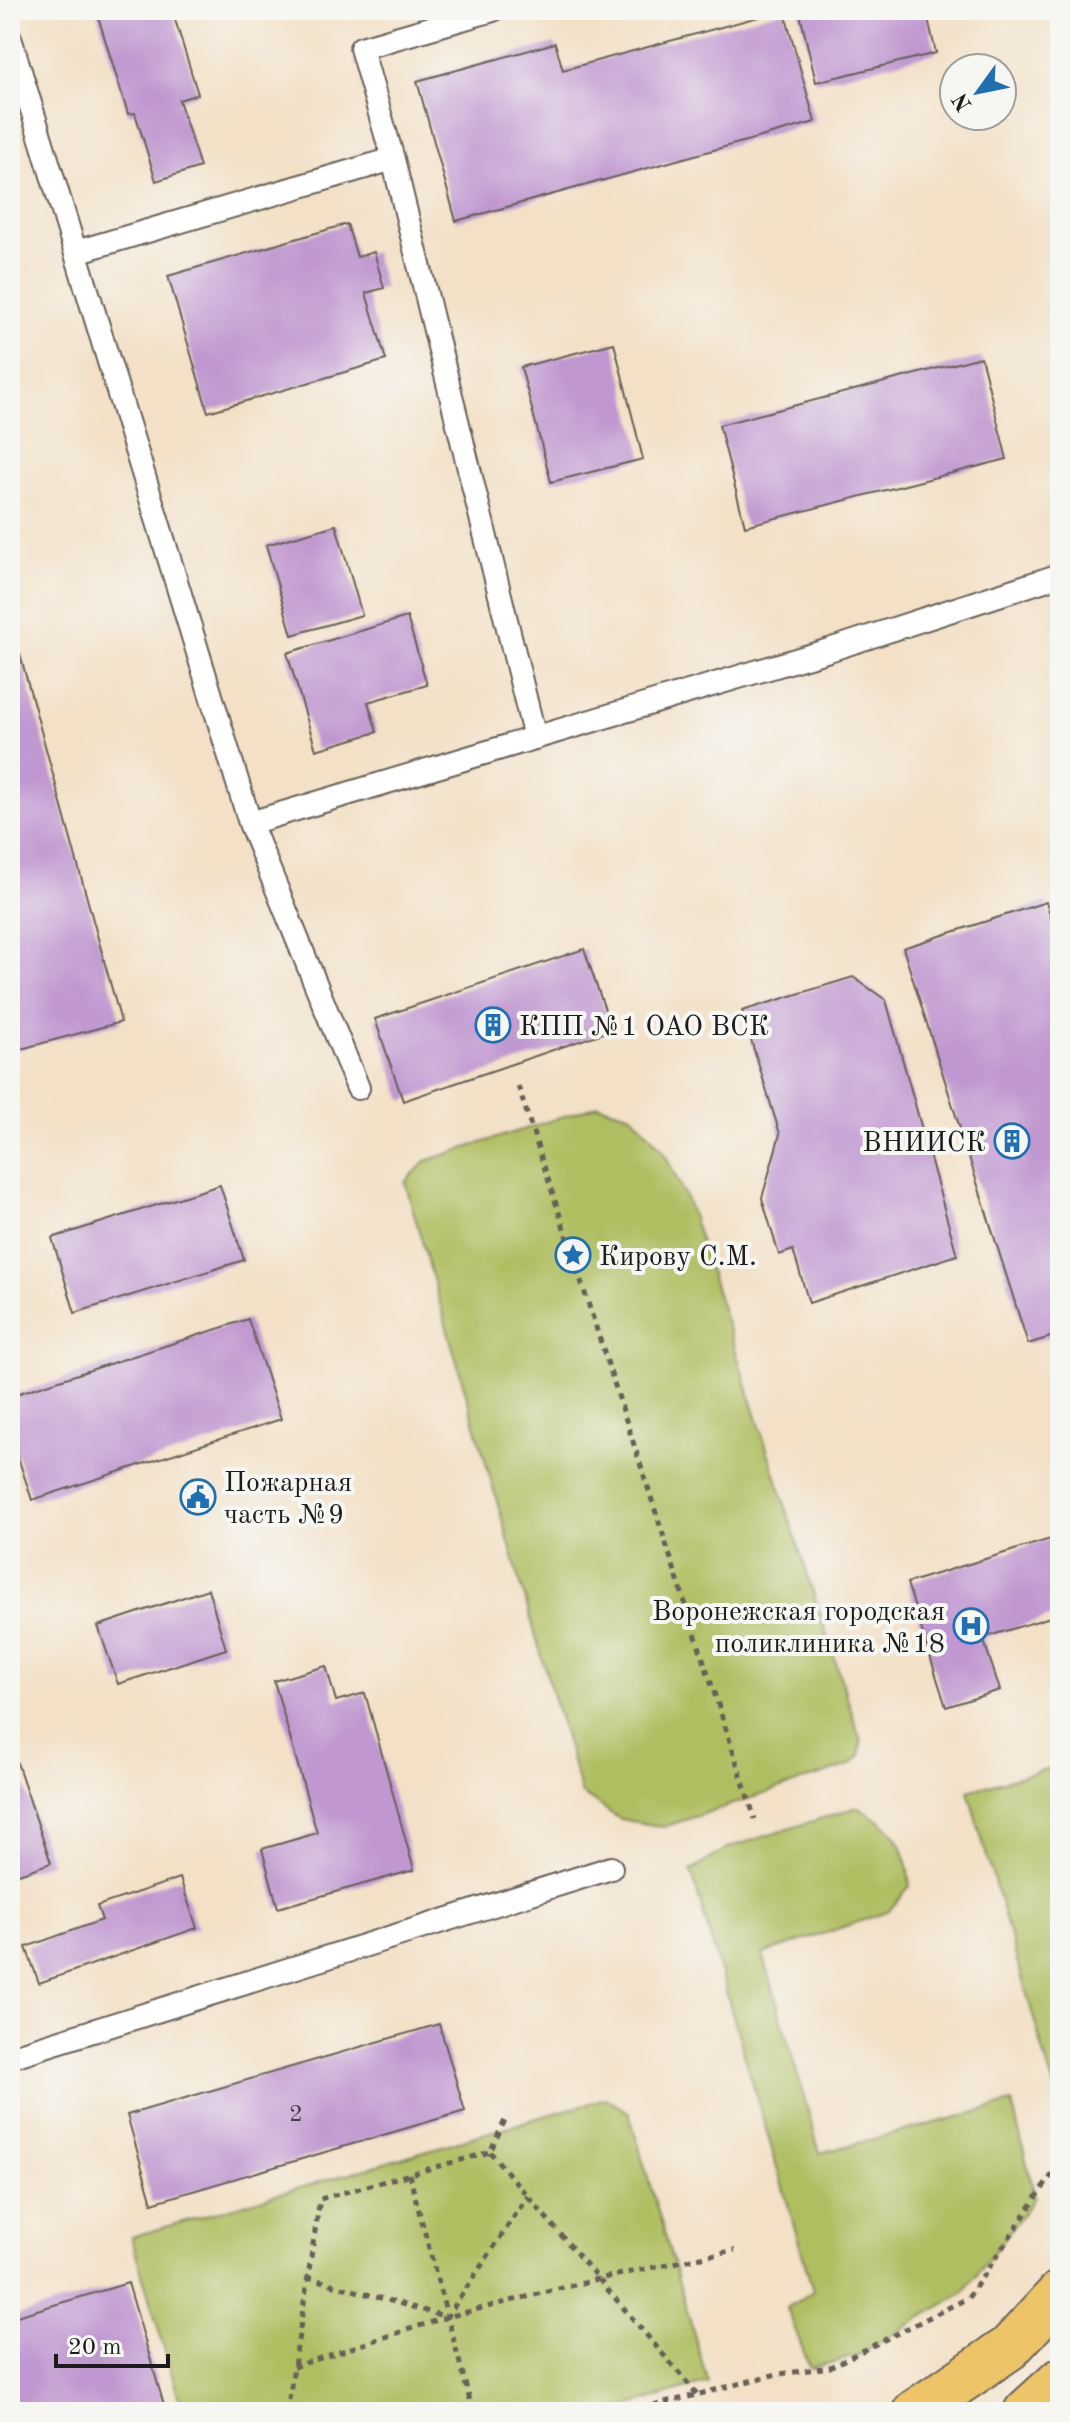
<svg xmlns="http://www.w3.org/2000/svg" width="1070" height="2422" viewBox="0 0 1070 2422" font-family="'Old Standard TT',serif">
	<style>
		.green { fill: #afbe61; stroke: #666d3e; stroke-width: 2 }
		.building { fill: #c097d0 }
		.lines { fill: none; stroke-linecap: round; stroke-linejoin: round }
		.service-casing { stroke: #676158; stroke-width: 26 }
		.trunk-casing { stroke: #676158; stroke-width: 48 }
		.path { stroke: #676158; stroke-width: 5; stroke-dasharray: 6 6; stroke-linecap: butt }
		.service { stroke: #fff; stroke-width: 22 }
		.trunk { stroke: #eec469; stroke-width: 44 }
		.labels { text-anchor: middle; stroke-width: 8; stroke-linejoin: round; paint-order: stroke }
		.number-label { font-size: 24px; fill: #453b49 }
		.poi-label { font-size: 28px; fill: #1c1c1c; stroke: #f6f6f2; text-anchor: start }
	</style>
	<rect width="100%" height="100%" fill="#f6f6f2"/>
	<filter id="ink" filterUnits="userSpaceOnUse"><feTurbulence type="fractalNoise" baseFrequency=".0125" numOctaves="2"/><feDisplacementMap in="SourceGraphic" scale="16" xChannelSelector="R" yChannelSelector="G"/><feConvolveMatrix kernelMatrix="1 2 1 2 8 2 1 2 1" color-interpolation-filters="sRGB"/></filter>
	<filter id="wash" filterUnits="userSpaceOnUse"><feTurbulence type="fractalNoise" baseFrequency=".006" numOctaves="4" result="noise"/><feDisplacementMap in="SourceGraphic" scale="32" xChannelSelector="R" yChannelSelector="G"/><feGaussianBlur stdDeviation="1.8" result="paint"/><feColorMatrix in="noise" values="0 0 0 0 0 0 0 0 0 0 0 0 0 0 0 0 0 1.4 0 .05"/><feComposite in="paint" operator="in"/></filter>
	<g filter="url(#wash)">
		<rect width="100%" height="100%" fill="#f3e0c6"/>
		<!-- green -->
		<path class="green" d="M598 1105 632 1115 663 1150 687 1200 861 1741 860 1755 851 1765 664 1827 620 1819 581 1793 405 1182 426 1161Z
			M1060 1765V2109L968 1791Z
			M857 1807C897 1830 905 1839 910 1886L888 1912 763 1954 820 2153 1012 2103 1035 2197 964 2292 857 2356 810 2368 787 2308 813 2291 691 1871 728 1848Z
			M606 2098 629 2113 708 2382 608 2412H183L131 2237Z"/>
		<g id="blocks">
			<!-- building -->
			<path class="building" d="M96 10H172L198 94 179 100 200 167 156 181 135 113 128 114Z
				M784 10 815 122 456 221 417 81 555 43 563 70Z
				M799 10H926L936 53 816 82Z
				M347 224 357 257 374 252 384 288 366 293 386 360 208 412 168 276Z
				M614 343 643 459 551 482 521 367Z
				M981 357 1007 459 745 526 719 425Z
				M336 525 362 615 292 635 266 545Z
				M407 617 427 685 368 702 377 732 316 750 287 653Z
				M10 618 121 1022 10 1052Z
				M1046 902 1060 946V1334L1028 1344 903 948Z
				M584 949 612 1030 403 1101 375 1019Z
				M853 977 886 1000 957 1255 809 1303 793 1250 779 1255 762 1198 780 1134 742 1011Z
				M220 1185 244 1260 75 1313 52 1238Z
				M248 1319 281 1419 32 1500 10 1433V1396Z
				M1060 1536V1614L983 1638 1000 1690 946 1707 907 1583Z
				M208 1589 226 1649 118 1684 98 1626Z
				M326 1666 336 1701 365 1693 414 1870 278 1908 262 1849 317 1833 274 1681Z
				M15 1757 51 1863 10 1877V1759Z
				M180 1878 197 1928 39 1983 26 1947 102 1920 97 1906Z
				M439 2024 465 2111 152 2203 127 2115Z
				M128 2283 166 2412H10V2318Z"/>
		</g>
	</g>
	<g filter="url(#ink)">
		<use href="#blocks" fill-opacity="0" stroke="#676158" stroke-width="2"/>
		<g class="lines">
			<defs>
				<path id="service" d="M10 38 250 823 358 1088
					M393 159 535 738
					M76 252 393 159 361 48 493 10
					M250 823 829 650 1060 575
					M10 2057 611 1868"/>
				<path id="trunk" d="M915 2412 1009 2348 1060 2293
					M1026 2412 1060 2381"/>
			</defs>
			<!-- service casing -->
			<use href="#service" class="service-casing"/>
			<!-- trunk casing -->
			<use href="#trunk" class="trunk-casing"/>
			<!-- path -->
			<path class="path" d="M518 1086 755 1819
				M490 2152 697 2394
				M409 2174 473 2412
				M307 2277 447 2317 528 2196
				M293 2367 447 2317 598 2279 735 2250
				M287 2412 320 2199 490 2152 506 2118
				M630 2412 773 2375 830 2367 968 2298 1060 2163"/>
			<!-- service -->
			<use href="#service" class="service"/>
			<!-- trunk -->
			<use href="#trunk" class="trunk"/>
		</g>
	</g>
	<!-- icons -->
	<defs>
		<symbol id="building-ring" viewBox="-11 -11 22 22"><circle r="9.5" fill="#f6f6f2" stroke="#1f6fb2" stroke-width="1.5"/><path d="M-4-6H4V6H1V3H-1V6H-4ZM-2.5-4.3h1.7v1.8h-1.7ZM.8-4.3h1.7v1.8H.8ZM-2.5-1h1.7V.8h-1.7ZM.8-1h1.7V.8H.8Z" fill="#1f6fb2"/></symbol>
		<symbol id="sight-ring" viewBox="-11 -11 22 22"><circle r="9.5" fill="#f6f6f2" stroke="#1f6fb2" stroke-width="1.5"/><path d="M0-6L1.8-2.2L6-1.7L2.9 1.2L3.7 5.4L0 3.3L-3.7 5.4L-2.9 1.2L-6-1.7L-1.8-2.2Z" fill="#1f6fb2"/></symbol>
		<symbol id="civic-ring" viewBox="-11 -11 22 22"><circle r="9.5" fill="#f6f6f2" stroke="#1f6fb2" stroke-width="1.5"/><path d="M-.6-6.5H3V-4.5H.6V-3L4-1V1h2V6H-6V1h2V-1L-.6-3ZM-1.2 2.5V6h2.4V2.5Z" fill="#1f6fb2"/></symbol>
		<symbol id="hospital-ring" viewBox="-11 -11 22 22"><circle r="9.5" fill="#f6f6f2" stroke="#1f6fb2" stroke-width="1.5"/><path d="M-5-5h3v3.5h4V-5h3V5h-3V1.5h-4V5h-3Z" fill="#1f6fb2"/></symbol>
	</defs>
	<g fill-rule="evenodd">
		<use href="#building-ring" x="473" y="1005" width="40" height="40"/>
		<use href="#building-ring" x="992" y="1121" width="40" height="40"/>
		<use href="#sight-ring" x="553" y="1235" width="40" height="40"/>
		<use href="#civic-ring" x="178" y="1477" width="40" height="40"/>
		<use href="#hospital-ring" x="951" y="1606" width="40" height="40"/>
	</g>
	<g class="labels">
		<!-- number labels -->
		<g class="number-label">
			<text x="296" y="2121">2</text>
		</g>
		<!-- poi labels -->
		<g class="poi-label">
			<text x="519" y="1035">КПП №1 ОАО ВСК</text>
			<text x="986" y="1151" text-anchor="end">ВНИИСК</text>
			<text x="599" y="1265">Кирову С.М.</text>
			<text x="224" y="1491">Пожарная<tspan x="224" dy="32">часть №9</tspan></text>
			<text x="945" y="1620" text-anchor="end">Воронежская городская<tspan x="945" dy="32">поликлиника №18</tspan></text>
		</g>
	</g>
	<!-- margin -->
	<rect width="1070" height="2422" fill="none" stroke="#f6f6f2" stroke-width="40"/>
	<!-- north arrow -->
	<g transform="translate(978 92) rotate(237)"><circle r="38" fill="#f6f6f2" stroke="#9f9f9c" stroke-width="2"/>
	<path d="M0-6L14 30L0 20L-14 30Z" fill="#1f6fb2"/>
	<text y="-12" font-size="22" font-weight="bold" text-anchor="middle" fill="#1c1c1c">N</text>
	</g>
	<!-- scale -->
	<path d="M56 2354v12h112v-12" fill="none" stroke="#1c1c1c" stroke-width="4"/>
	<text x="68" y="2354" font-size="24" fill="#1c1c1c" stroke="#f6f6f2" stroke-width="6" paint-order="stroke">20 m</text>
</svg>
